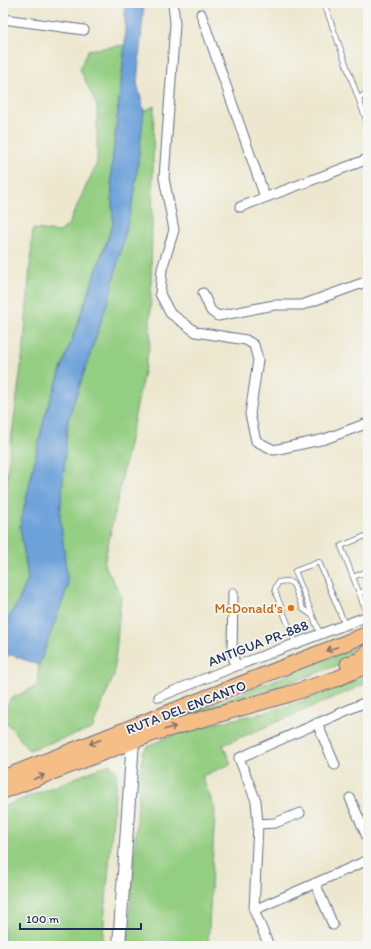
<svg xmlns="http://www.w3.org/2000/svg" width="371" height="949" viewBox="0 0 371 949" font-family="Itim,sans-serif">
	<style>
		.green { fill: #94ce82; stroke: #587e70 }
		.water { fill: #6ea2da; stroke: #44689c }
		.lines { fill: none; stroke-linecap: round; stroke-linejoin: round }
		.service-casing { stroke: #646f85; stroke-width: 6 }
		.minor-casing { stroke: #646f85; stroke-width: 11 }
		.tertiary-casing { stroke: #646f85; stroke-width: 14 }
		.primary-casing { stroke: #646f85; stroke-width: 17 }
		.service { stroke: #fff; stroke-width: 4.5 }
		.minor { stroke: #fff; stroke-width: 9 }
		.tertiary { stroke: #fff; stroke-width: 12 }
		.primary { stroke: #f6be87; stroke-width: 15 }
		.oneway { stroke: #7e6f70 }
		.food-dot { fill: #e8710a; stroke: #f6f6f2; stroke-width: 1.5 }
		.labels { text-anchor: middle; stroke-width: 3.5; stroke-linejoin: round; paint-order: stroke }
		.food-label { font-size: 14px; fill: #c56008; stroke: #f6f6f2; text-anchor: end }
		.street-label { font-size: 14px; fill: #1b2f5e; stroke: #f6f6f2 }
	</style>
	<rect width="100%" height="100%" fill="#f6f6f2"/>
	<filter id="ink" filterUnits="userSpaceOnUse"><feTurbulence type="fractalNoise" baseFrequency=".025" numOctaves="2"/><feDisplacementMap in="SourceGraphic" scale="8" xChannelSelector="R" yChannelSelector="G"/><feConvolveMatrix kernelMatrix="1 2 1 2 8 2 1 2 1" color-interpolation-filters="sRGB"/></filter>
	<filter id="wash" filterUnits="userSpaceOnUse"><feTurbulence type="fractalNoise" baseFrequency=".012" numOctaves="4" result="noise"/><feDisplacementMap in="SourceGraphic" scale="16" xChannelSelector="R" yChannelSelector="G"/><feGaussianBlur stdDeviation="0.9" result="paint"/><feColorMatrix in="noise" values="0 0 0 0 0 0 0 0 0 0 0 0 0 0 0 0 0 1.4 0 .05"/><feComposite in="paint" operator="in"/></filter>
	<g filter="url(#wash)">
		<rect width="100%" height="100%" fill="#ece7ce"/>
		<!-- green -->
		<path class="green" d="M125 45 111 173 113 222 45 415 20 526 28 579 17 604 3 627V503L24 344 33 229 60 232 68 225 97 163V106L80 69 88 50Z
			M154 106 150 343 104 564 121 595 114 675 92 729 29 750 3 718 10 699 37 686 39 665 68 586 60 516 68 420 110 295 134 196 144 111Z
			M354 648 359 649 361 653 357 658 203 715 152 726 205 708Z
			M368 675V683L223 745 231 764 202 776 215 810 208 946H127L140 780 143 752 147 747C185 727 229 721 270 711 304 702 336 688 368 675Z
			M110 764 117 772 102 946H3V807Z"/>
		<!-- water -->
		<path class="water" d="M125 3H144L137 83 144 111 134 196 110 295 68 420 60 516 68 586 39 665 11 655 3 657V627L17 604 28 579 20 526 45 415 113 225 111 173 125 45Z"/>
	</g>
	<g filter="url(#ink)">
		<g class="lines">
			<defs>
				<path id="service" d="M324 3 368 125
					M359 99 368 91
					M353 577 363 573
					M359 593 368 590
					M362 602 368 600
					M368 616 341 546 368 535
					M320 634 295 571 319 562 345 625
					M296 644 276 594 275 589 278 582 288 581 293 584 303 609 313 616"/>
				<path id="minor" d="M173 3 175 24 164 178 174 230 162 269 160 294 170 313 196 332 246 340 254 345 258 360 250 414 256 441 274 450 325 439 368 423
					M201 14 265 197
					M3 19 84 30
					M240 207 368 159
					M203 293 211 311 218 316 274 305H302L368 281
					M233 593 232 654 236 666
					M159 697 236 666 368 616
					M317 723 335 765
					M350 798 368 839
					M258 824 275 823 300 813
					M315 883 333 925
					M254 910 368 860
					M269 946 254 910 258 824 256 801 239 758 368 701"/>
				<path id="tertiary" d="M119 946 133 740 132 734"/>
				<path id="primary" d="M348 664 360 660 368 652
					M3 778 368 634
					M3 791 154 733 286 695 336 679 368 665"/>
			</defs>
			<!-- service casing -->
			<use href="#service" class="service-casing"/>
			<!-- minor casing -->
			<use href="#minor" class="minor-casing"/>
			<!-- tertiary casing -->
			<use href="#tertiary" class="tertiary-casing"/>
			<!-- primary casing -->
			<use href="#primary" class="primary-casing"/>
			<!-- service -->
			<use href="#service" class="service"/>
			<!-- minor -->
			<use href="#minor" class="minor"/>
			<!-- tertiary -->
			<use href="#tertiary" class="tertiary"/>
			<!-- primary -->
			<use href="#primary" class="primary"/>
		</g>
		<!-- one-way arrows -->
		<defs><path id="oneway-shaft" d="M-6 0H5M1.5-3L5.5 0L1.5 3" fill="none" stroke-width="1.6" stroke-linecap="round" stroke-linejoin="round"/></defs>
		<g class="oneway">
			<use href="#oneway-shaft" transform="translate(332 649) rotate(158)"/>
			<use href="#oneway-shaft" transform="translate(170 728) rotate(-17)"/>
			<use href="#oneway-shaft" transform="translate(95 742) rotate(159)"/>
			<use href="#oneway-shaft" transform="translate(39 777) rotate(-21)"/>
		</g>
	</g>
	<!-- markers -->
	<circle class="food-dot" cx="291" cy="608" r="4"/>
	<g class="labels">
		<!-- food labels -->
		<g class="food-label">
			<text x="283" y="613">McDonald's</text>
		</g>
		<!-- street labels -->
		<g class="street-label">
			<text transform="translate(258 643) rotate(-21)" y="5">ANTIGUA PR-888</text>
			<text transform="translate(186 707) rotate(-21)" y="5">RUTA DEL ENCANTO</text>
		</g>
	</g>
	<!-- margin -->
	<rect width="371" height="949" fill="none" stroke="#f6f6f2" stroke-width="16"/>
	<!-- scale -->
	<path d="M20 923v6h121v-6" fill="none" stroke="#1b2f5e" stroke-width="2"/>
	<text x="26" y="923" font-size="12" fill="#1b2f5e" stroke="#f6f6f2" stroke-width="3" paint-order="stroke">100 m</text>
</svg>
